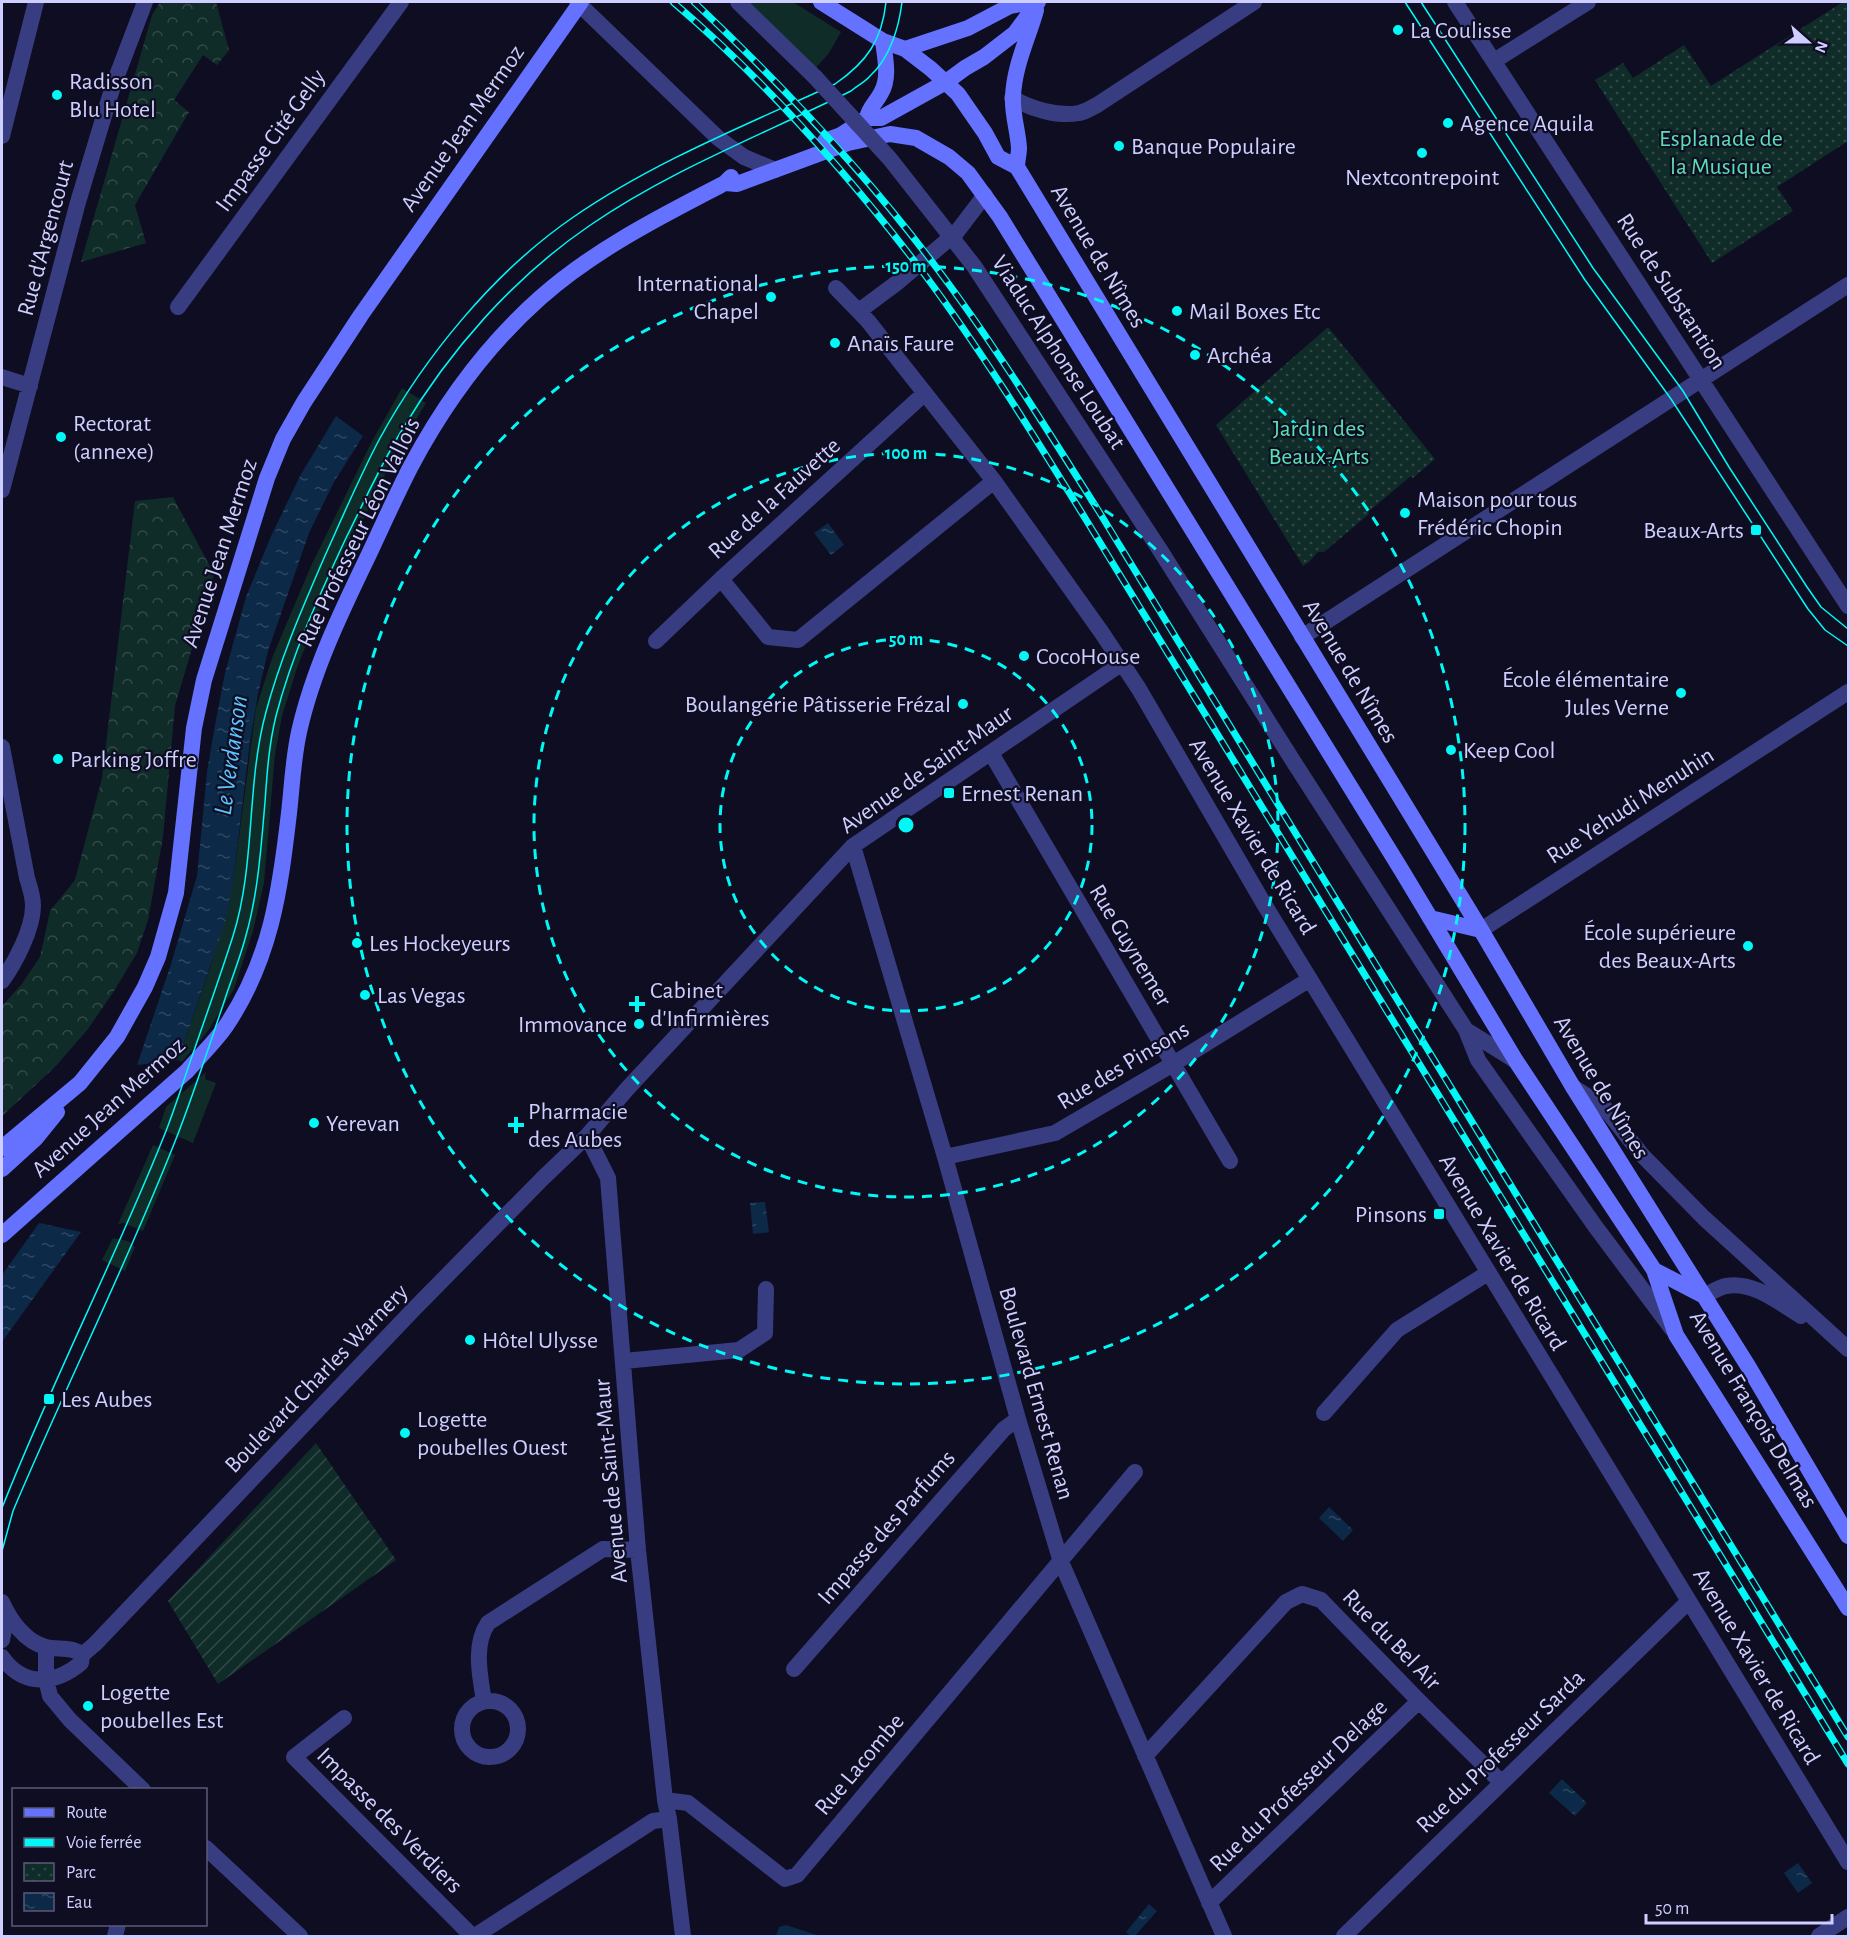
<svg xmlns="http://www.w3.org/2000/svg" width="1850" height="1938" viewBox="0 0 1850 1938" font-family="'Alegreya Sans',sans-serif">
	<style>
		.grass { fill: #102c28 }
		.forest { fill: url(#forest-crowns) }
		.park { fill: url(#park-dots) }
		.garden { fill: url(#garden-furrows) }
		.water { fill: url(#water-ripples) }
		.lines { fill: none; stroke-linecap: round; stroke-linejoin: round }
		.minor { stroke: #383d81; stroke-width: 16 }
		.tertiary { stroke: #383d81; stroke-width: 16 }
		.secondary { stroke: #6572ff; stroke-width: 16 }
		.tram { stroke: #00f9f7; stroke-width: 1.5 }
		.rail-casing { stroke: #00f9f7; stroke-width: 7 }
		.rail { stroke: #0e0d22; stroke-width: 4.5; stroke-dasharray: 14; stroke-linecap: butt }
		.tertiary-bridge { stroke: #383d81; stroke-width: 16 }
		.ring { fill: none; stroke: #00f9f7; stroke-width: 3; stroke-dasharray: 10 8 }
		.poi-dot { fill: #00f9f7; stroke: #0e0d22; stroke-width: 2 }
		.labels { text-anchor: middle; stroke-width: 4.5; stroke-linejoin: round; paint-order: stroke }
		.poi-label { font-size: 24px; fill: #ceceff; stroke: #0e0d22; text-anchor: start }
		.street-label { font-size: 24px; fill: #ceceff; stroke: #0e0d22 }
		.park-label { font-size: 24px; fill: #59e0b0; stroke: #0e0d22 }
		.water-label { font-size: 26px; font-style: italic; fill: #5cc5ff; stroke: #0e0d22 }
		.centre { fill: #00f9f7; stroke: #0e0d22; stroke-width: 3 }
		.ring-label { font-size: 18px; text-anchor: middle; font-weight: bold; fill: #00f9f7; stroke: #0e0d22; stroke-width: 4.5; stroke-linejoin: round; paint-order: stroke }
	</style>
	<defs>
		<pattern id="forest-crowns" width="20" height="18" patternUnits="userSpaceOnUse" patternTransform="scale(1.5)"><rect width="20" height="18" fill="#102c28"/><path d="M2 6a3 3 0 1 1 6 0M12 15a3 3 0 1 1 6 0" fill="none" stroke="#324948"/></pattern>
		<pattern id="park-dots" width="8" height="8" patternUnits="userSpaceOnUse" patternTransform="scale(1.5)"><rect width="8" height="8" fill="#102c28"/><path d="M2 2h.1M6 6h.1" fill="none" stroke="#324948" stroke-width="1.8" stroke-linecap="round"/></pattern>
		<pattern id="garden-furrows" width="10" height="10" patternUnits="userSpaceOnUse" patternTransform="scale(1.5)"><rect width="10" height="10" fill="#102c28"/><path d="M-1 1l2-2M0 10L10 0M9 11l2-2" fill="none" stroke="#324948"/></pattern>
		<pattern id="water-ripples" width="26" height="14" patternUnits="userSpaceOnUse" patternTransform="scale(1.5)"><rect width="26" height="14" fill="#0c2947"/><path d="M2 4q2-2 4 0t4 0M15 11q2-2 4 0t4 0" fill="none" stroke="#2e4763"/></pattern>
	</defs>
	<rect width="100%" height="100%" fill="#0e0d22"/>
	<!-- grass -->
	<path class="grass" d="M745 2H793L841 32 829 53 815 69Z
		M402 388 426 403 392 460 322 605 297 668 282 716 275 754 264 883 253 931 234 989 208 1031 182 1062 178 1060 211 965 233 882 256 708 272 658 311 566 371 443Z
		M206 1072 205 1079 216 1083 193 1143 159 1128 166 1107Z
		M153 1145 175 1155 143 1231 123 1223 118 1224Z
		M113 1238 128 1241 135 1247 125 1271 102 1260Z"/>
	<!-- forest -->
	<path class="forest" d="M160 2H216L229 50 217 65 203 55 174 100 189 112 135 205 146 243 81 262 152 15Z
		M173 497 214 574 175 706 163 837 148 920 137 953 114 991 88 1029 55 1067 2 1116V1006L21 985 40 957 50 911 75 880 102 778 135 501Z"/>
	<!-- park -->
	<path class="park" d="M1843 2H1848V141L1777 187 1793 211 1712 263 1595 80 1623 63 1633 78 1684 45 1711 86Z
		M1328 327 1435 459 1413 478 1411 476 1368 512 1369 514 1324 552H1318L1309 562 1303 566 1216 425Z"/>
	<!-- garden -->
	<path class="garden" d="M316 1443 396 1560 218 1684 168 1601Z"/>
	<!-- water -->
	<path class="water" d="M336 416 363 436 334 482 309 533 268 651 258 694 250 742 233 882 225 923 178 1060 137 1065 171 964 197 876 207 772 215 725 225 673 246 597 272 534 300 476Z
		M828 523 844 545 831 555 814 533Z
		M765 1202 769 1232 753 1234 750 1203Z
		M39 1223 81 1232 2 1342V1275Z
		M1329 1507 1353 1530 1343 1541 1319 1518Z
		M1562 1779 1587 1803 1575 1816 1549 1793Z
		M1798 1863 1812 1883 1798 1893 1784 1873Z
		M1149 1904 1157 1911 1135 1936H1131L1126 1932Z
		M786 1925 820 1936H776L779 1927Z"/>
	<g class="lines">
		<!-- minor -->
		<path class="minor" d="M577 2 718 138 744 157 775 170
			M1455 2 1848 606
			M1494 61 1588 2
			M1012 98C1031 109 1058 117 1079 113 1085 112 1091 108 1097 105L1254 2
			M2 136 36 2
			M836 288 868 321 994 481 1102 633 1139 689 1264 904 1848 1862
			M178 307 401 2
			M859 311 898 282 956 233 985 195
			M2 377 30 386
			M2 490 78 202 113 86 145 2
			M721 579 768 637 798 640 994 481
			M1302 637 1848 285
			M656 641 721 579 925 393
			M2 747 27 878C30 887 33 896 33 906 33 929 15 963 2 981
			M991 753 1230 1161
			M853 846 945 1157 1018 1419 1061 1562 1224 1936
			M1481 930 1848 692
			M587 1136 608 1178 638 1550 665 1800 669 1819 683 1936
			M945 1157 1055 1133 1173 1064 1310 979
			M624 1361 739 1350 765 1333 766 1289
			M1324 1413 1397 1330 1488 1273
			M2 1602C10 1620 25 1642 46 1647 59 1650 72 1646 82 1655
			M2 1640 7 1615
			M46 1647V1679L50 1696 70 1720 143 1790
			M2 1657C23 1687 55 1685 81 1663L82 1655 95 1644 412 1311 543 1178 587 1136 627 1089 853 846 1121 664
			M794 1669 1004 1429 1018 1419
			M462 1729a28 28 0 1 1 56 0a28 28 0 1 1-56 0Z
			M484 1701C480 1676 473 1645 488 1623L603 1549 638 1550
			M344 1718 294 1757 472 1936
			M1145 1756 1286 1602 1302 1594 1321 1600 1419 1701 1502 1783
			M665 1800 688 1803 785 1879 797 1875 1135 1472
			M206 1848 300 1936
			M1209 1903 1419 1701
			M115 1936 118 1924
			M475 1936 653 1821 669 1819
			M1344 1936 1689 1601
			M1819 1936 1848 1917"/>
		<!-- tertiary -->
		<path class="tertiary" d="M738 2 815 77
			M1295 764 1466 1030 1478 1060 1595 1226 1672 1329
			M1466 1030 1516 1061
			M1573 1087 1604 1107 1642 1155 1704 1218 1848 1349
			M1704 1296C1711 1293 1719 1287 1726 1286 1754 1281 1779 1303 1801 1316"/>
		<!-- secondary -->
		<path class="secondary" d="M821 2 883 41 905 49 931 69 958 94 985 133 998 157 1017 167 1481 930 1573 1087 1748 1366 1848 1536
			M905 49 968 28 1010 6 1032 2
			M867 118C869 107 876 103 881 93 890 78 885 58 883 41
			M825 141 841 135 867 118H881L946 82 965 68 984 57 1015 33 1038 2
			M1017 167C1017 161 1019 154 1019 148 1018 131 1012 114 1013 97 1014 66 1028 39 1036 10
			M725 183 737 184 848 143 890 134 916 138 949 157 968 173 1000 217 1402 871 1516 1061 1654 1270 1676 1335 1848 1608
			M1430 918 1481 930
			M2 1148 80 1083 117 1037 145 987 158 957 176 893 194 728 204 680 267 478 283 439 304 402 361 315 581 2
			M2 1169 36 1138 57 1112
			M2 1235 187 1071C200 1056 215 1042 226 1026 271 959 280 891 289 813 292 787 293 759 299 732 313 669 343 608 371 550 384 522 397 493 411 466 444 404 487 345 540 298 594 250 661 216 725 183L731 177
			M1654 1270 1704 1296"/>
		<!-- tram -->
		<path class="tram" d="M1405 2 1585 280 1671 399 1808 609 1825 630 1848 646
			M1421 2 1593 268 1683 391 1729 467 1807 587 1821 607 1848 629
			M2 1508C51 1384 112 1265 162 1141 172 1117 180 1092 188 1068 203 1024 219 980 233 936 256 863 246 785 266 712 280 659 302 609 324 558 342 518 359 478 379 440 424 357 494 272 572 218 653 162 746 125 835 84 867 62 882 40 886 2
			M2 1551 13 1511C65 1388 125 1268 174 1144 192 1099 207 1052 223 1005 230 983 239 961 245 939 258 895 261 848 265 802 267 773 269 744 276 716 292 654 319 596 346 538 364 502 381 464 402 430 449 351 513 278 589 226 670 170 762 135 851 91 857 86 865 82 870 76 890 58 899 27 902 2"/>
		<defs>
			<path id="rail" d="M673 2C767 82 850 176 925 275 983 353 1034 436 1085 518L1848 1764
				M694 2C782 85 864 171 936 267 995 345 1046 428 1098 510L1848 1737"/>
		</defs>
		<!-- rail casing -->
		<use href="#rail" class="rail-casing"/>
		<!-- rail -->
		<use href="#rail" class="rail"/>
		<!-- tertiary-bridge -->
		<path class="tertiary-bridge" d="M815 77 890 159 974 266 1160 550 1295 764"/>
	</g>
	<!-- distance rings -->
	<g class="ring">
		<circle cx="906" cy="825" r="186"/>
		<circle cx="906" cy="825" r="372"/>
		<circle cx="906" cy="825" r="559"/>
	</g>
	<!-- markers -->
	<g class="poi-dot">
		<circle cx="1398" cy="30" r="6"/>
		<circle cx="57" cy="95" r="6"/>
		<circle cx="1448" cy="123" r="6"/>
		<circle cx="1119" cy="146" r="6"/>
		<circle cx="1422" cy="153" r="6"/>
		<circle cx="771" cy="297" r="6"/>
		<circle cx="1177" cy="311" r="6"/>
		<circle cx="835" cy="343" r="6"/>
		<circle cx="1195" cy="355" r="6"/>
		<circle cx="61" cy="437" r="6"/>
		<circle cx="1405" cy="513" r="6"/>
		<rect x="1750" y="524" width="12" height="12" rx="3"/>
		<circle cx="1024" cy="656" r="6"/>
		<circle cx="1681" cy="693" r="6"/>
		<circle cx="963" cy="704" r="6"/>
		<circle cx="1451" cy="750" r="6"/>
		<circle cx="58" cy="759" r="6"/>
		<rect x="943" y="787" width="12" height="12" rx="3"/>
		<circle cx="357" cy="943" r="6"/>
		<circle cx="1748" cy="946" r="6"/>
		<circle cx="365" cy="995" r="6"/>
		<path d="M634 995h6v6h6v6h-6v6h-6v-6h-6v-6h6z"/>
		<circle cx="639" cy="1024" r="6"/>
		<circle cx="314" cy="1123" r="6"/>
		<path d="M513 1116h6v6h6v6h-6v6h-6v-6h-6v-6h6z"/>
		<rect x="1433" y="1208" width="12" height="12" rx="3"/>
		<circle cx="470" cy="1340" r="6"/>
		<rect x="43" y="1393" width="12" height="12" rx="3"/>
		<circle cx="405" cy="1433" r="6"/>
		<circle cx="88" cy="1706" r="6"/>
	</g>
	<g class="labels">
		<!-- poi labels -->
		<g class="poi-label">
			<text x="1410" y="38">La Coulisse</text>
			<text x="69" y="89">Radisson<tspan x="69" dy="28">Blu Hotel</tspan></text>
			<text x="1460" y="131">Agence Aquila</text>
			<text x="1131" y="154">Banque Populaire</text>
			<text x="1422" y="185" text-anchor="middle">Nextcontrepoint</text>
			<text x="759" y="291" text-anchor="end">International<tspan x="759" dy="28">Chapel</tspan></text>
			<text x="1189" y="319">Mail Boxes Etc</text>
			<text x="847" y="351">Anaïs Faure</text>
			<text x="1207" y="363">Archéa</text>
			<text x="73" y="431">Rectorat<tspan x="73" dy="28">(annexe)</tspan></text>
			<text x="1417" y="507">Maison pour tous<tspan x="1417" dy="28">Frédéric Chopin</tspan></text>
			<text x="1744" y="538" text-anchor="end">Beaux-Arts</text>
			<text x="1036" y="664">CocoHouse</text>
			<text x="1669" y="687" text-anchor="end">École élémentaire<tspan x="1669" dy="28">Jules Verne</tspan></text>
			<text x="951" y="712" text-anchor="end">Boulangerie Pâtisserie Frézal</text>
			<text x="1463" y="758">Keep Cool</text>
			<text x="70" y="767">Parking Joffre</text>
			<text x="961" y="801">Ernest Renan</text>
			<text x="1736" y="940" text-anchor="end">École supérieure<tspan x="1736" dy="28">des Beaux-Arts</tspan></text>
			<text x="369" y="951">Les Hockeyeurs</text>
			<text x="650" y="998">Cabinet<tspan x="650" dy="28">d'Infirmières</tspan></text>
			<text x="377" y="1003">Las Vegas</text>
			<text x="627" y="1032" text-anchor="end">Immovance</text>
			<text x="528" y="1119">Pharmacie<tspan x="528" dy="28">des Aubes</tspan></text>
			<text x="326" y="1131">Yerevan</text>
			<text x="1427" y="1222" text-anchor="end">Pinsons</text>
			<text x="482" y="1348">Hôtel Ulysse</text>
			<text x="61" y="1407">Les Aubes</text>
			<text x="417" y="1427">Logette<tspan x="417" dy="28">poubelles Ouest</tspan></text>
			<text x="100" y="1700">Logette<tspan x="100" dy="28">poubelles Est</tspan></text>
		</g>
		<!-- street labels -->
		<g class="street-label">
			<text transform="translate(462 128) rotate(-55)" y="8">Avenue Jean Mermoz</text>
			<text transform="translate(270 140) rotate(-54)" y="8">Impasse Cité Gelly</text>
			<text transform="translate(45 238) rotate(-75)" y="8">Rue d'Argencourt</text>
			<text transform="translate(1099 256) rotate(59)" y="8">Avenue de Nîmes</text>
			<text transform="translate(1672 291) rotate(57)" y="8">Rue de Substantion</text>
			<text transform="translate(1059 352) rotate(57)" y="8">Viaduc Alphonse Loubat</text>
			<text transform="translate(774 498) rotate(-42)" y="8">Rue de la Fauvette</text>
			<text transform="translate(358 532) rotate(-64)" y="8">Rue Professeur Léon Vallois</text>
			<text transform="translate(219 553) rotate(-72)" y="8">Avenue Jean Mermoz</text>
			<text transform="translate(1351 671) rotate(59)" y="8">Avenue de Nîmes</text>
			<text transform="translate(926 769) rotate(-35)" y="8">Avenue de Saint-Maur</text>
			<text transform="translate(1630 805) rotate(-33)" y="8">Rue Yehudi Menuhin</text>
			<text transform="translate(1253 836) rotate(59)" y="8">Avenue Xavier de Ricard</text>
			<text transform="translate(1131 945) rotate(59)" y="8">Rue Guynemer</text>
			<text transform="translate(1123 1065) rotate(-31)" y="8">Rue des Pinsons</text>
			<text transform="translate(1602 1087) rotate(59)" y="8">Avenue de Nîmes</text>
			<text transform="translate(108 1107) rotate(-42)" y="8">Avenue Jean Mermoz</text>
			<text transform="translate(1503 1252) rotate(59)" y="8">Avenue Xavier de Ricard</text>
			<text transform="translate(316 1378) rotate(-46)" y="8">Boulevard Charles Warnery</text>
			<text transform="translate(1037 1393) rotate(74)" y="8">Boulevard Ernest Renan</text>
			<text transform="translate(1754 1409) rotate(59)" y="8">Avenue François Delmas</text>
			<text transform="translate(610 1481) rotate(-95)" y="8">Avenue de Saint-Maur</text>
			<text transform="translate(886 1527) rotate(-49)" y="8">Impasse des Parfums</text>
			<text transform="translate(1392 1639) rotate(46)" y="8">Rue du Bel Air</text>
			<text transform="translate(1757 1666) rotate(59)" y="8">Avenue Xavier de Ricard</text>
			<text transform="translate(1500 1751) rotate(-44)" y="8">Rue du Professeur Sarda</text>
			<text transform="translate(859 1764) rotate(-50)" y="8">Rue Lacombe</text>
			<text transform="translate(1298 1785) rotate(-44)" y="8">Rue du Professeur Delage</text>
			<text transform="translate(390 1820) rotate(45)" y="8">Impasse des Verdiers</text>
		</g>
		<!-- park labels -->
		<g class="park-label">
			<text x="1721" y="146">Esplanade de<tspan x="1721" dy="28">la Musique</tspan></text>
			<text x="1319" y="436">Jardin des<tspan x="1319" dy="28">Beaux-Arts</tspan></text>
		</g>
		<!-- water labels -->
		<g class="water-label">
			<text transform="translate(230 755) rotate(-82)" y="9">Le Verdanson</text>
		</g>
	</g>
	<circle cx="906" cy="825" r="9" class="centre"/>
	<g class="ring-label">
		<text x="906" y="272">150 m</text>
		<text x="906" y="459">100 m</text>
		<text x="906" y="645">50 m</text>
	</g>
	<!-- border -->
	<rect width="1850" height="1938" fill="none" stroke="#ceceff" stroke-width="6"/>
	<!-- legend -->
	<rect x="12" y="1788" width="195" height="138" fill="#0e0d22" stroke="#5b5a7a" stroke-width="1.5"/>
	<rect x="24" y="1808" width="30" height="9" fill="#6572ff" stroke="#5b5a7a" stroke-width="1.5"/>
	<text x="66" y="1818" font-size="18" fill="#ceceff">Route</text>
	<rect x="24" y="1838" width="30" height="9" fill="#00f9f7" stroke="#5b5a7a" stroke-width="1.5"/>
	<text x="66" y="1848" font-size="18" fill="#ceceff">Voie ferrée</text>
	<rect x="24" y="1863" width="30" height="18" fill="url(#park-dots)" stroke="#5b5a7a" stroke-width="1.5"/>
	<text x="66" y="1878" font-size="18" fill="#ceceff">Parc</text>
	<rect x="24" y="1893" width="30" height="18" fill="url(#water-ripples)" stroke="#5b5a7a" stroke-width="1.5"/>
	<text x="66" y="1908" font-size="18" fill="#ceceff">Eau</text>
	<!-- north arrow -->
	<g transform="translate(1808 42) rotate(111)" stroke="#0e0d22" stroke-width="4.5" paint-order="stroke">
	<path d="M0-4.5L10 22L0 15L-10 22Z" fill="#ceceff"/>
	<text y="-9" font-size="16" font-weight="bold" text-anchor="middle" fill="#ceceff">N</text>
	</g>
	<!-- scale -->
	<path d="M1646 1914v9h186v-9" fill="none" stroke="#ceceff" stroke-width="3"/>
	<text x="1655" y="1914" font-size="18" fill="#ceceff" stroke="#0e0d22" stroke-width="4.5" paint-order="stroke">50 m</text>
</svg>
